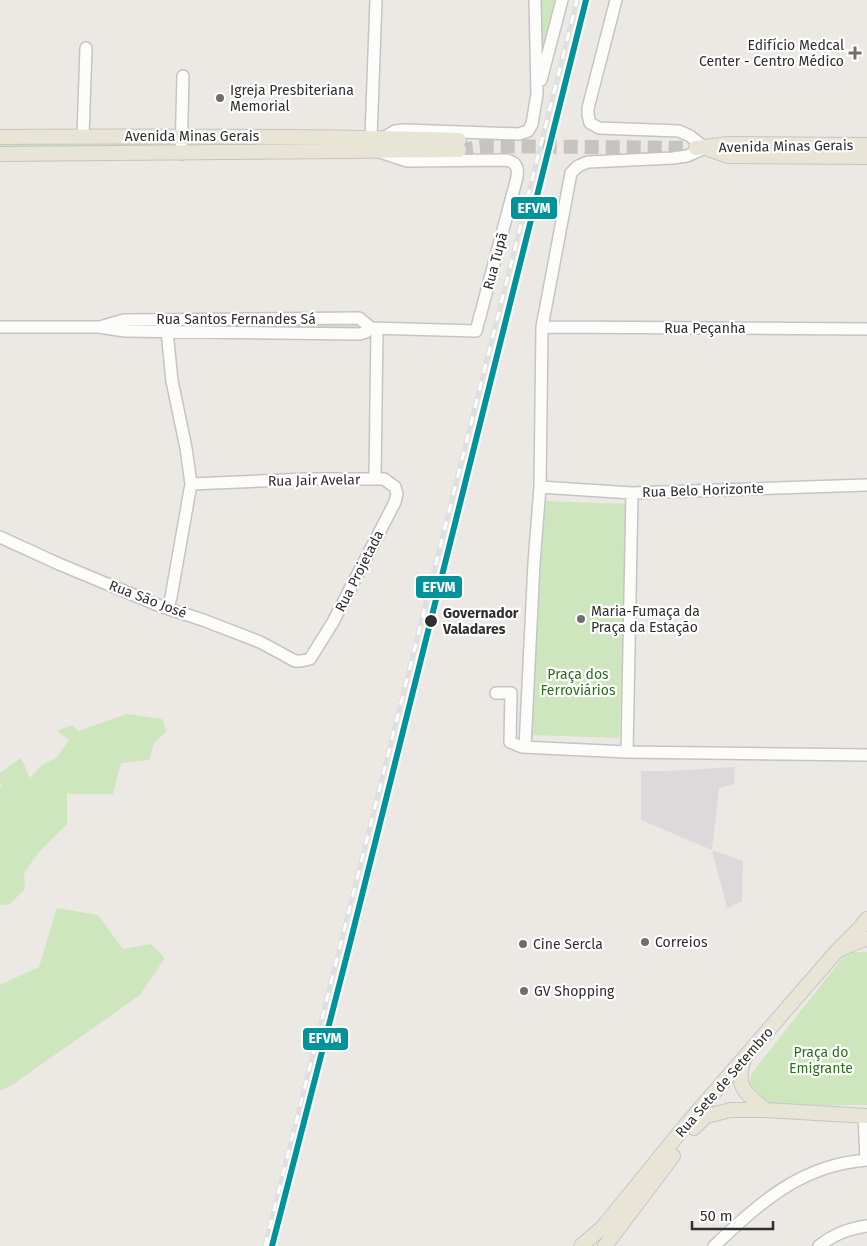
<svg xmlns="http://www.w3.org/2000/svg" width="867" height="1246" viewBox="0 0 867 1246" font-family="'Fira Sans',sans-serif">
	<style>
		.industrial { fill: #dcd9db }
		.green { fill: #cee6be }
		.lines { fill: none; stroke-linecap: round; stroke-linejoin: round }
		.major-tunnel { stroke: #c6c3c0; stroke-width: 14; stroke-dasharray: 14 7; stroke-linecap: butt }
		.minor-casing { stroke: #c5c4c5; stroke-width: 14 }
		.major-casing { stroke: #c6c5c4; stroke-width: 16 }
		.minor { stroke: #fcfcfb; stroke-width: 11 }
		.major { stroke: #e8e4d6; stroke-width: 14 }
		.rail-casing { stroke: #dfdfe1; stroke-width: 5 }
		.rail { stroke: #fff; stroke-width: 3; stroke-dasharray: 9; stroke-linecap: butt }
		.rail-1-casing { stroke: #fff; stroke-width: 10 }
		.rail-1 { stroke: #00939a; stroke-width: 6 }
		.poi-dot { fill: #706f6e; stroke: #fff; stroke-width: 2 }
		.stop-dot { fill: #2e2e2e; stroke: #fff; stroke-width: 2 }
		.labels { text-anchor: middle; stroke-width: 4.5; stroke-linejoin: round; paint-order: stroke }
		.poi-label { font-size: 14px; fill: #2e2e2e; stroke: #fff; text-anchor: start }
		.street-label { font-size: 14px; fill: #2e2e2e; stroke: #fff }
		.stop-label { font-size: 14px; font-weight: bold; fill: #2e2e2e; stroke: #fff; text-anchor: start }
		.park-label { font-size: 14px; fill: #2c6e1b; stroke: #fff }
		.line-badge { stroke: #fff; stroke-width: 2 }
		.badge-label { font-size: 14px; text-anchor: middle; font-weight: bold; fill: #fff }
	</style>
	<rect width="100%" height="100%" fill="#ece8e4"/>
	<!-- industrial -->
	<path class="industrial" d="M735 767 734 784 719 788 712 850 743 861 742 901 727 908 712 850 641 820V771H667Z"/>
	<!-- green -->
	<path class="green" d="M538 0H559L539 77Z
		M0 140 383 142 381 146H0Z
		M127 323H359L362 325 360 330 130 329Z
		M543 501 630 504 619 738 532 735Z
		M126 714 162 719 167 731 154 743 149 760 121 763 113 794H67V824L38 853 24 873 25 889 10 904 0 905V786L3 788 0 782V773L21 758 30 778 41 766 56 758 69 740 57 731 72 725 79 731Z
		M57 908 98 915 123 949 151 944 165 958 140 995 15 1083 0 1091V985L39 967Z
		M853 952H867V1105L774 1106 762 1103 748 1085 752 1073 844 956Z"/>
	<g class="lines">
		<!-- major-tunnel -->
		<path class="major-tunnel" d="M459 150 489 146 696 148"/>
		<defs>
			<path id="minor" d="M541 80 562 0
				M83 136 86 48
				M371 137 376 0
				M383 138 395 131 404 130 519 134 528 131 532 124 537 94 535 0
				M181 154 183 76
				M103 326 124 320 359 318 371 328
				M0 327H99L125 331 360 334 366 332 371 328 476 331 516 181C519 171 518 162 506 160L407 161 380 152
				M542 327 867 329
				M167 331 172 381 186 448 191 484 171 597 168 608
				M375 479 377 328
				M540 487 632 493 867 485
				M0 537 59 564 160 606 203 620 260 642 295 661H301L310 659 333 622 395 502 397 494 395 487 384 479H306L191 484
				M496 693H511L510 742 522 747 627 752 867 755
				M525 747 534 563 540 487 542 327 571 173 578 166 588 162 673 158 687 156 705 148 690 136 679 131 599 128 590 123 588 115V108L616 0
				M627 752 632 493
				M864 1116 866 1160
				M714 1246C760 1203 800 1165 867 1160
				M819 1246C834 1234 848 1229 867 1226"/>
			<path id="major" d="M0 137C153 136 306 136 459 140
				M696 148 728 144 867 145
				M708 149 728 156 867 157
				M0 154 459 150
				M843 948 857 942 867 939
				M744 1060C734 1088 747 1094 766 1110
				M694 1128 706 1116 731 1110H766L867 1116
				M581 1246 603 1227 685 1126 836 952 860 928 867 919
				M605 1246 673 1156"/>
		</defs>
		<!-- minor casing -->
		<use href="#minor" class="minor-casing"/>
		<!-- major casing -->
		<use href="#major" class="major-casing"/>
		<!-- minor -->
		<use href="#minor" class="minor"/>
		<!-- major -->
		<use href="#major" class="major"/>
		<defs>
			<path id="rail" d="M265 1246 577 0"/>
		</defs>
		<!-- rail casing -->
		<use href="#rail" class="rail-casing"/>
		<!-- rail -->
		<use href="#rail" class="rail"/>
		<defs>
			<path id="rail-1" d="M272 1246 349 947 586 0"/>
		</defs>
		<!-- rail-1 casing -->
		<use href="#rail-1" class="rail-1-casing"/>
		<!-- rail-1 -->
		<use href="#rail-1" class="rail-1"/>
	</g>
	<!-- markers -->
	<g class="poi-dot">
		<path d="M852.5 45.5h5v5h5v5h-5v5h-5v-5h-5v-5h5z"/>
		<circle cx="220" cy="98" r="5"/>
		<circle cx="581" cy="619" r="5"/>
		<circle cx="645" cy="942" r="5"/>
		<circle cx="523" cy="944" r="5"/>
		<circle cx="524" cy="991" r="5"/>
	</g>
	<circle class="stop-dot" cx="431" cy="621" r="7"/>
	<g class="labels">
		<!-- poi labels -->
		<g class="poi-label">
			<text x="844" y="50" text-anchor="end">Edifício Medcal<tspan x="844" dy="16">Center - Centro Médico</tspan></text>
			<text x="230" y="95">Igreja Presbiteriana<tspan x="230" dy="16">Memorial</tspan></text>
			<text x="591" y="616">Maria-Fumaça da<tspan x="591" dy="16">Praça da Estação</tspan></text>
			<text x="655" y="947">Correios</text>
			<text x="533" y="949">Cine Sercla</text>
			<text x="534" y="996">GV Shopping</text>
		</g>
		<!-- street labels -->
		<g class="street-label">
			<text x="192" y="141">Avenida Minas Gerais</text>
			<text transform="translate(786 146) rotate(-1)" y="5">Avenida Minas Gerais</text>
			<text transform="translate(495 261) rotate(-75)" y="5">Rua Tupã</text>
			<text x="236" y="324">Rua Santos Fernandes Sá</text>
			<text x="705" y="333">Rua Peçanha</text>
			<text transform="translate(314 480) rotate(-1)" y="5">Rua Jair Avelar</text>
			<text transform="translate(703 490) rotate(-2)" y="5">Rua Belo Horizonte</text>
			<text transform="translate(359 571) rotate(-63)" y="5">Rua Projetada</text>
			<text transform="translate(148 599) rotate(21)" y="5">Rua São José</text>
			<text transform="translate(724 1082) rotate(-49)" y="5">Rua Sete de Setembro</text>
		</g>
		<!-- stop labels -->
		<g class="stop-label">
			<text x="443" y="618">Governador<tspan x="443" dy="16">Valadares</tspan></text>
		</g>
		<!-- park labels -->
		<g class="park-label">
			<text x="578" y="679">Praça dos<tspan x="578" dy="16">Ferroviários</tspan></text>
			<text x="821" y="1057">Praça do<tspan x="821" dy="16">Emigrante</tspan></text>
		</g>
	</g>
	<g class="line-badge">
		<rect x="510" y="196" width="48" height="24" rx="5" fill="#00939a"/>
		<rect x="415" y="575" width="48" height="24" rx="5" fill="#00939a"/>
		<rect x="302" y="1027" width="47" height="24" rx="5" fill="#00939a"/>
	</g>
	<g class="badge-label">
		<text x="534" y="213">EFVM</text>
		<text x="439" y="592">EFVM</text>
		<text x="325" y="1043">EFVM</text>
	</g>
	<!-- scale -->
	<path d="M692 1221v8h81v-8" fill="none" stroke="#2e2e2e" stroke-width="2.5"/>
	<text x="700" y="1221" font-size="15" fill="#2e2e2e" stroke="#ffffff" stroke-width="4" paint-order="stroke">50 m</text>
</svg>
